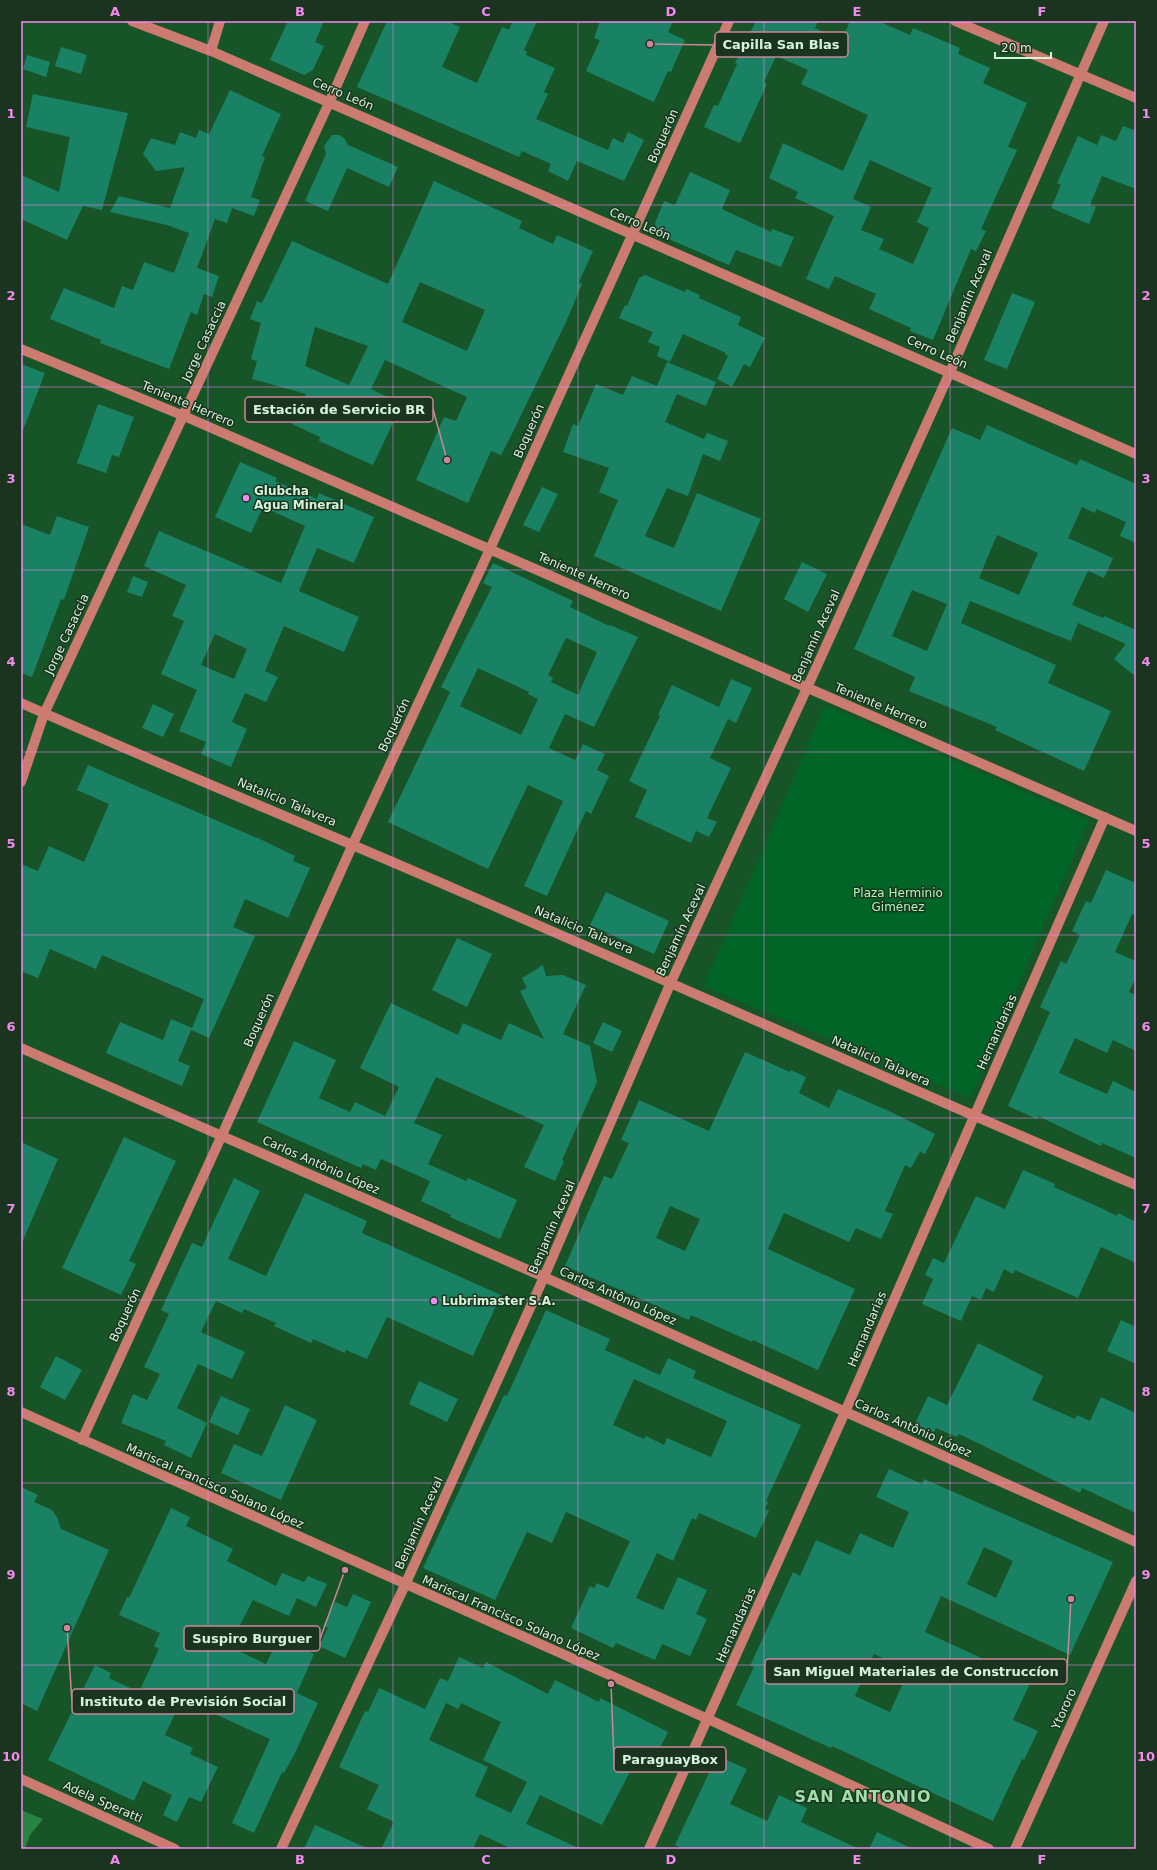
<svg xmlns="http://www.w3.org/2000/svg" width="1157" height="1870" viewBox="0 0 1157 1870" font-family="'DejaVu Sans',sans-serif">
	<style>
		.green { fill: #006527 }
		.forest { fill: #278540 }
		.building { fill: #1a8264; fill-rule: evenodd }
		.lines { fill: none; stroke-linecap: round; stroke-linejoin: round }
		.minor { stroke: #cc7b70; stroke-width: 10 }
		.grid { fill: none; stroke: #f489f0; stroke-width: 1; stroke-opacity: 0.55 }
		.poi-dot { fill: #f489f0; stroke: #1b341f; stroke-width: 1.5 }
		.labels { text-anchor: middle; stroke-width: 3; stroke-linejoin: round; paint-order: stroke }
		.street-label { font-size: 12px; fill: #d5f4d9; stroke: #1b341f }
		.poi-label { font-size: 12px; font-weight: bold; fill: #d5f4d9; stroke: #1b341f; text-anchor: start }
		.park-label { font-size: 12px; fill: #aaf9b6; stroke: #1b341f }
		.district-label { font-size: 16px; font-weight: bold; letter-spacing: 1px; fill: #a0dea9; stroke: #1b341f }
		.leader { fill: none; stroke: #cc869a; stroke-width: 1.5 }
		.callout-dot { fill: #cc869a; stroke: #1b341f; stroke-width: 1.5 }
		.callout { fill: #1b341f; stroke: #cc869a; stroke-width: 1.5 }
		.callout-label { font-size: 13px; text-anchor: middle; font-weight: bold; fill: #d5f4d9 }
		.neatline { fill: none; stroke: #f489f0; stroke-width: 1.5 }
		.grid-label { font-size: 13px; text-anchor: middle; font-weight: bold; fill: #f489f0 }
	</style>
	<rect width="100%" height="100%" fill="#175427"/>
	<!-- green -->
	<path class="green" d="M825 705 1089 820 970 1098 704 986Z"/>
	<!-- forest -->
	<path class="forest" d="M21 1810 43 1819 30 1835 25 1849H21Z"/>
	<!-- building -->
	<path class="building" d="M288 21H324L315 42 324 46 313 70 304 75 270 60Z
		M387 21H447L460 27 442 67 477 83 502 27 509 30 513 21H537L524 50 527 52 526 55 555 68 544 92 548 94 536 119 608 150 613 138 623 143 628 132 644 140 624 181 577 161 568 181 548 171 551 164 522 151 519 157 357 87Z
		M600 21H673L668 32 685 40 671 72 668 71 654 102 586 71 600 40 594 38Z
		M756 21H818L815 28 842 40 850 21H878L910 35 913 28 960 48 958 54 990 68 983 83 1027 103 1008 147 1017 150 981 229 986 231 976 251 971 249 933 340 910 331 911 328 869 309 876 294 835 276 829 289 806 279 834 216 795 198 798 192 769 178 783 143 843 171 868 115 801 84 808 70 776 56 764 82 767 84 740 143 704 127 714 105 718 106 737 64 735 63ZM870 160 932 188 917 222 929 228 913 264 879 249 884 239 861 230 871 207 853 199Z
		M61 47 87 55 81 74 55 66Z
		M27 55 50 62 46 77 23 69Z
		M230 90 281 114 262 156 265 157 251 197 260 200 254 216 232 208 227 223 215 219 197 268 219 276 212 297 204 294 197 315 191 312 169 369 100 343 101 340 50 319 64 288 114 308 122 286 133 290 144 262 174 273 189 233 167 225 110 212 119 196 170 208 185 167 156 171 143 154 151 138 175 145 180 132 196 138 199 130 209 134Z
		M33 94 128 113 102 210 83 206 67 240 21 219V175L59 192 70 137 26 127Z
		M1123 126 1136 131V189L1102 176 1090 205 1096 207 1089 224 1051 208 1061 185 1057 183 1078 136 1097 145 1101 135 1116 141Z
		M332 135H339L344 138 348 145 398 167 389 187 347 168 328 211 305 201 326 154 324 146Z
		M690 172 730 190 722 209 771 232 772 229 794 237 781 267 736 250 729 265 657 234 655 223 664 201 675 205Z
		M434 181 522 221 519 228 553 244 557 235 593 251 579 282 582 284 566 322 511 436 501 455 491 451 468 503 416 480 444 417 456 421 467 397 385 360 371 389 402 404 373 465 319 441 320 437 292 424 306 394 252 379 257 361 251 359 261 323 250 319 257 301 262 303 292 241 388 284ZM420 282 485 310 467 351 402 322ZM315 327 368 346 349 385 305 366Z
		M645 275 685 292 687 289 700 295 699 298 741 317 738 325 765 338 750 367 744 364 732 387 717 379 728 356 725 354 726 353 683 334 670 362 657 356 660 347 648 342 653 332 619 318 625 305 627 306 639 278Z
		M1012 293 1035 302 1007 369 984 360Z
		M667 362 716 382 706 406 677 394 665 422 704 439 707 433 728 441 720 461 703 454 688 496 667 488 645 536 674 548 697 493 761 519 721 611 594 556 618 500 599 492 609 468 563 452 573 424 578 426 596 384 623 395 632 376 657 386Z
		M21 364 45 373 22 433H21Z
		M98 404 134 417 119 457 112 455 106 473 77 463Z
		M987 425 1077 465 1080 459 1136 484V543L1120 536 1126 522 1096 509 1095 513 1082 507 1068 538 1113 558 1104 578 1088 571 1072 605 1103 618 1104 616 1136 630V677L1114 659 1126 644 1078 623 1071 641 970 601 961 623 1056 665 1048 683 1111 711 1084 771 995 730 997 727 909 691 915 677 854 649 952 428 980 440ZM997 535 1038 553 1019 595 979 578ZM912 590 947 604 927 651 892 636Z
		M240 462 277 478 275 481 317 499 319 493 374 517 354 563 317 548 299 591 359 617 344 652 284 626 265 671 278 677 266 702 245 693 232 722 247 729 231 767 201 754 206 742 179 731 197 690 161 674 184 621 172 616 186 585 144 566 159 531 281 583 305 526 263 507 251 533 215 517ZM215 634 247 649 234 679 201 665Z
		M542 487 558 494 539 532 523 525Z
		M57 516 89 527 64 600 61 599 32 677 21 673V524L50 535Z
		M802 562 827 574 808 612 784 599Z
		M493 563 573 601 570 607 609 626 610 625 638 637 594 727 565 714 549 748 575 760 583 744 605 754 597 770 609 776 591 814 586 811 547 896 524 886 563 801 528 785 488 869 388 822 450 692 441 687 492 587 483 583ZM566 638 597 652 578 695 551 682 553 678 548 675ZM478 668 529 692 528 694 538 699 521 735 460 706Z
		M133 576 148 582 142 597 127 592Z
		M731 679 752 688 736 723 728 719 710 758 731 768 707 818 717 822 709 837 696 831 691 843 635 817 647 790 629 781 660 716 658 715 672 685 719 707Z
		M153 704 174 714 163 737 142 728Z
		M88 765 262 840 295 856 293 861 310 868 288 918 245 899 233 927 255 936 209 1038 191 1030 178 1061 190 1066 182 1086 106 1053 120 1022 163 1040 171 1019 192 1028 204 999 102 955 96 969 50 949 38 978 21 971V864L38 871 49 846 84 862 109 804 77 790Z
		M1106 870 1136 883V916L1132 914 1115 952 1136 961V977L1129 992 1136 995V1051L1113 1040 1107 1053 1075 1038 1059 1073 1107 1094 1113 1081 1136 1092V1158L1102 1143 1101 1146 1038 1116 1037 1119 1008 1106 1050 1012 1040 1007 1061 961 1066 964 1080 935 1072 931 1086 901 1091 903Z
		M606 892 669 921 654 954 590 925Z
		M457 938 492 954 467 1007 432 990Z
		M543 965 546 976 563 975 586 985 563 1034 590 1046 597 1082 562 1160 564 1161 555 1181 524 1167 544 1125 436 1077 414 1123 442 1135 428 1164 466 1181 468 1178 517 1200 500 1239 450 1217 451 1215 421 1201 430 1181 381 1159 376 1170 363 1164 361 1168 257 1122 294 1041 336 1060 319 1098 350 1112 355 1102 385 1116 399 1087 360 1068 391 1003 458 1035 463 1023 501 1040 509 1023 544 1039 520 991 527 988 522 978Z
		M603 1022 622 1031 612 1052 593 1043Z
		M745 1052 790 1072 791 1070 806 1077 799 1093 829 1108 838 1089 889 1111 935 1134 925 1154 920 1152 911 1168 905 1165 885 1211 893 1214 881 1239 856 1228 849 1242 784 1213 768 1249 855 1289 818 1370 753 1340 752 1342 691 1315 689 1320 565 1266 604 1176 612 1179 629 1143 621 1140 639 1100 709 1131ZM670 1206 700 1219 685 1251 656 1238Z
		M124 1137 176 1161 129 1261 136 1264 121 1295 62 1268Z
		M21 1142 58 1159 21 1245Z
		M1023 1170 1055 1184 1054 1187 1103 1209 1117 1216 1118 1213 1136 1222V1263L1101 1247 1078 1298 1015 1270 1013 1274 1004 1269 994 1292 986 1288 981 1300 972 1296 961 1321 922 1304 933 1279 925 1275 933 1258 944 1263 976 1196 1005 1209Z
		M234 1178 260 1191 228 1259 266 1276 305 1193 367 1221 362 1233 501 1295 473 1356 387 1317 367 1359 346 1350 345 1353 313 1339 311 1343 274 1326 276 1323 244 1309 242 1313 216 1301 201 1332 245 1352 232 1379 198 1364 177 1408 207 1423 191 1458 164 1445 166 1441 121 1423 133 1394 147 1400 160 1374 144 1367 169 1314 161 1310 192 1243 202 1247Z
		M546 1310 610 1339 605 1350 660 1375 668 1358 696 1371 693 1378 801 1425 766 1501 768 1502 765 1509 769 1511 756 1538 699 1513 696 1520 692 1518 673 1561 657 1553 636 1598 663 1610 678 1577 707 1590 696 1614 707 1619 690 1656 662 1644 655 1660 616 1643 613 1648 571 1628 590 1586 594 1588 597 1583 608 1588 630 1541 566 1512 552 1543 527 1532 495 1600 423 1568 504 1395 507 1396ZM634 1379 727 1421 711 1457 667 1438 664 1445 646 1436 644 1439 613 1425Z
		M1121 1320 1136 1327V1364L1107 1351Z
		M978 1343 1043 1376 1032 1400 1075 1419 1077 1415 1090 1421 1101 1397 1136 1413V1513L1082 1488 1080 1493 959 1434 957 1437 936 1428 934 1432 915 1424 928 1396 947 1405Z
		M56 1356 82 1370 65 1400 40 1387Z
		M419 1381 458 1399 447 1422 409 1404Z
		M221 1396 250 1409 238 1435 209 1422Z
		M285 1405 317 1420 281 1500 221 1473 234 1444 262 1456Z
		M889 1469 922 1484 924 1479 1113 1562 1070 1655 941 1596 925 1632 1031 1681 1013 1720 1038 1731 1024 1760 1022 1759 993 1821 832 1746 831 1748 736 1705 754 1667 750 1666 793 1572 800 1576 816 1540 850 1555 860 1533 893 1548 909 1512 876 1497ZM984 1547 1013 1561 996 1598 967 1584ZM874 1654 909 1670 890 1712 855 1696Z
		M21 1487 38 1495 34 1502 52 1510 57 1517 61 1529 109 1550 37 1711 21 1703Z
		M171 1508 190 1517 186 1526 233 1549 227 1561 276 1586 282 1573 304 1582 308 1576 327 1584 316 1607 297 1598 289 1616 253 1600 229 1646 266 1664 279 1637 314 1654 297 1693 318 1703 294 1755 284 1773 282 1772 254 1833 232 1823 270 1739 182 1699 165 1735 193 1748 190 1754 218 1767 201 1802 189 1797 177 1822 163 1815 172 1795 143 1781 134 1801 48 1760 95 1665 111 1673 109 1678 139 1692 159 1649 154 1646 160 1633 119 1615 127 1597 129 1598Z
		M353 1594 371 1602 345 1658 319 1646 328 1628 323 1626 335 1602 347 1607Z
		M459 1657 483 1668 486 1662 548 1694 555 1680 599 1702 600 1698 668 1732 653 1762 639 1755 602 1825 540 1795 526 1824 581 1849H512L480 1834 473 1849H381L394 1822 367 1809 379 1785 339 1767 365 1711 368 1712 379 1688 425 1709 440 1678 448 1681ZM446 1703 458 1709 461 1703 501 1722 483 1760 527 1782 511 1813 475 1796 488 1767 429 1740Z
		M717 1756 747 1769 730 1804 767 1821 779 1795 807 1808 801 1822 859 1849H683L675 1845Z
		M315 1825 369 1849H304Z
		M877 1832 913 1849H869Z"/>
	<g class="lines">
		<!-- minor -->
		<path class="minor" d="M132 21 211 51 1136 454
			M955 21 1136 98
			M211 51 220 21
			M21 349 184 416 1136 831
			M21 703C168 768 317 829 464 893 688 990 911 1090 1136 1185
			M21 782 44 714 329 103 365 21
			M21 1048 544 1277 1136 1542
			M21 1412 708 1719 989 1849
			M82 1440 222 1135 353 844 490 549 729 21
			M21 1779 175 1849
			M281 1849 405 1585 544 1277 671 982 807 688 950 372 1104 21
			M649 1849 845 1412 1105 817
			M1015 1849 1136 1581"/>
	</g>
	<!-- grid -->
	<path class="grid" d="M208 21V1849M393 21V1849M578 21V1849M764 21V1849M950 21V1849M21 205H1136M21 387H1136M21 570H1136M21 752H1136M21 935H1136M21 1118H1136M21 1300H1136M21 1483H1136M21 1665H1136"/>
	<!-- markers -->
	<g class="poi-dot">
		<circle cx="246" cy="498" r="4"/>
		<circle cx="434" cy="1301" r="4"/>
	</g>
	<g class="labels">
		<!-- street labels -->
		<g class="street-label">
			<text transform="translate(343 94) rotate(23)" y="4">Cerro León</text>
			<text transform="translate(663 136) rotate(-66)" y="4">Boquerón</text>
			<text transform="translate(640 224) rotate(23)" y="4">Cerro León</text>
			<text transform="translate(969 296) rotate(-67)" y="4">Benjamín Aceval</text>
			<text transform="translate(204 341) rotate(-65)" y="4">Jorge Casaccia</text>
			<text transform="translate(937 352) rotate(24)" y="4">Cerro León</text>
			<text transform="translate(188 404) rotate(23)" y="4">Teniente Herrero</text>
			<text transform="translate(529 431) rotate(-66)" y="4">Boquerón</text>
			<text transform="translate(584 576) rotate(24)" y="4">Teniente Herrero</text>
			<text transform="translate(67 634) rotate(-65)" y="4">Jorge Casaccia</text>
			<text transform="translate(816 636) rotate(-66)" y="4">Benjamín Aceval</text>
			<text transform="translate(881 706) rotate(23)" y="4">Teniente Herrero</text>
			<text transform="translate(394 725) rotate(-65)" y="4">Boquerón</text>
			<text transform="translate(287 802) rotate(23)" y="4">Natalicio Talavera</text>
			<text transform="translate(584 930) rotate(23)" y="4">Natalicio Talavera</text>
			<text transform="translate(681 930) rotate(-65)" y="4">Benjamín Aceval</text>
			<text transform="translate(259 1020) rotate(-66)" y="4">Boquerón</text>
			<text transform="translate(997 1032) rotate(-66)" y="4">Hernandarias</text>
			<text transform="translate(881 1061) rotate(24)" y="4">Natalicio Talavera</text>
			<text transform="translate(321 1165) rotate(24)" y="4">Carlos Antônio López</text>
			<text transform="translate(552 1227) rotate(-67)" y="4">Benjamín Aceval</text>
			<text transform="translate(618 1296) rotate(24)" y="4">Carlos Antônio López</text>
			<text transform="translate(125 1315) rotate(-65)" y="4">Boquerón</text>
			<text transform="translate(867 1329) rotate(-67)" y="4">Hernandarias</text>
			<text transform="translate(913 1428) rotate(24)" y="4">Carlos Antônio López</text>
			<text transform="translate(215 1486) rotate(24)" y="4">Mariscal Francisco Solano López</text>
			<text transform="translate(419 1523) rotate(-66)" y="4">Benjamín Aceval</text>
			<text transform="translate(511 1618) rotate(24)" y="4">Mariscal Francisco Solano López</text>
			<text transform="translate(736 1625) rotate(-66)" y="4">Hernandarias</text>
			<text transform="translate(1064 1709) rotate(-66)" y="4">Ytororo</text>
			<text transform="translate(103 1802) rotate(24)" y="4">Adela Speratti</text>
		</g>
		<!-- poi labels -->
		<g class="poi-label">
			<text x="254" y="495">Glubcha<tspan x="254" dy="14">Agua Mineral</tspan></text>
			<text x="442" y="1305">Lubrimaster S.A.</text>
		</g>
		<!-- park labels -->
		<g class="park-label">
			<text x="898" y="897">Plaza Herminio<tspan x="898" dy="14">Giménez</tspan></text>
		</g>
		<!-- district labels -->
		<g class="district-label">
			<text x="863" y="1802">SAN ANTONIO</text>
		</g>
	</g>
	<!-- callouts -->
	<path class="leader" d="M650 44L715 45M447 460L433 409M345 1570L320 1639M1071 1599L1067 1671M67 1628L72 1702M611 1684L614 1760"/>
	<g class="callout-dot">
		<circle cx="650" cy="44" r="4"/>
		<circle cx="447" cy="460" r="4"/>
		<circle cx="345" cy="1570" r="4"/>
		<circle cx="1071" cy="1599" r="4"/>
		<circle cx="67" cy="1628" r="4"/>
		<circle cx="611" cy="1684" r="4"/>
	</g>
	<g class="callout">
		<rect x="715" y="32" width="133" height="25" rx="4"/>
		<rect x="245" y="397" width="188" height="25" rx="4"/>
		<rect x="184" y="1626" width="136" height="25" rx="4"/>
		<rect x="765" y="1659" width="302" height="25" rx="4"/>
		<rect x="72" y="1689" width="222" height="25" rx="4"/>
		<rect x="614" y="1747" width="112" height="25" rx="4"/>
	</g>
	<g class="callout-label">
		<text x="781" y="49">Capilla San Blas</text>
		<text x="339" y="414">Estación de Servicio BR</text>
		<text x="252" y="1643">Suspiro Burguer</text>
		<text x="916" y="1676">San Miguel Materiales de Construccíon</text>
		<text x="183" y="1706">Instituto de Previsión Social</text>
		<text x="670" y="1764">ParaguayBox</text>
	</g>
	<!-- border -->
	<rect width="1157" height="1870" fill="none" stroke="#1b341f" stroke-width="44"/>
	<!-- scale -->
	<path d="M995 52v6h56v-6" fill="none" stroke="#d5f4d9" stroke-width="2"/>
	<text x="1001" y="52" font-size="12" fill="#d5f4d9" stroke="#1b341f" stroke-width="3" paint-order="stroke">20 m</text>
	<rect x="22" y="22" width="1113" height="1826" class="neatline"/>
	<g class="grid-label">
		<text x="115" y="16">A</text>
		<text x="300" y="16">B</text>
		<text x="486" y="16">C</text>
		<text x="671" y="16">D</text>
		<text x="857" y="16">E</text>
		<text x="1042" y="16">F</text>
		<text x="11" y="118">1</text>
		<text x="1146" y="118">1</text>
		<text x="11" y="300">2</text>
		<text x="1146" y="300">2</text>
		<text x="11" y="483">3</text>
		<text x="1146" y="483">3</text>
		<text x="11" y="666">4</text>
		<text x="1146" y="666">4</text>
		<text x="11" y="848">5</text>
		<text x="1146" y="848">5</text>
		<text x="11" y="1031">6</text>
		<text x="1146" y="1031">6</text>
		<text x="11" y="1213">7</text>
		<text x="1146" y="1213">7</text>
		<text x="11" y="1396">8</text>
		<text x="1146" y="1396">8</text>
		<text x="11" y="1579">9</text>
		<text x="1146" y="1579">9</text>
		<text x="11" y="1761">10</text>
		<text x="1146" y="1761">10</text>
		<text x="115" y="1864">A</text>
		<text x="300" y="1864">B</text>
		<text x="486" y="1864">C</text>
		<text x="671" y="1864">D</text>
		<text x="857" y="1864">E</text>
		<text x="1042" y="1864">F</text>
	</g>
</svg>
